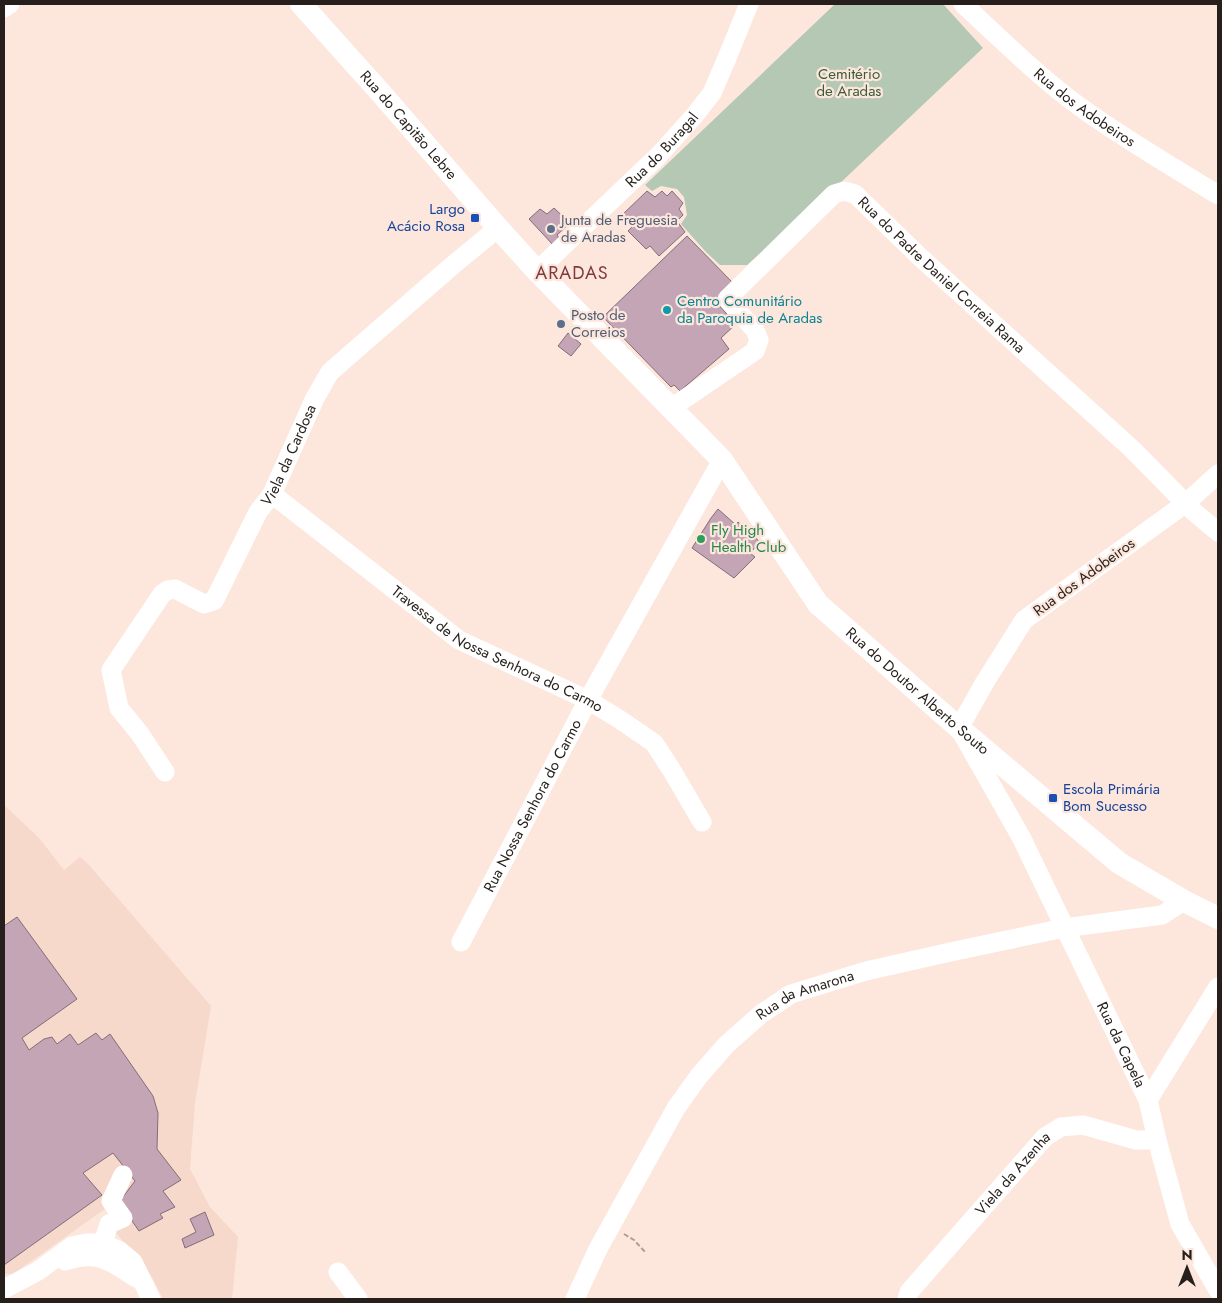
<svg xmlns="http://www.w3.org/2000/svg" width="1222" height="1303" viewBox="0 0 1222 1303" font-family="Jost,sans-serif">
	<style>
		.built { fill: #f6d9cb }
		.green { fill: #b4c8b3 }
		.building { fill: #c4a5b5; stroke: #816e78 }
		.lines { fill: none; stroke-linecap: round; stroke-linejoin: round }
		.path { stroke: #ae9d96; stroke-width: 2; stroke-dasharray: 5 2.5; stroke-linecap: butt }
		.minor { stroke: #fff; stroke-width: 19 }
		.major { stroke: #fff; stroke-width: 22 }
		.transit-dot { fill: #1a4fb4; stroke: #fde7dd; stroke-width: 2 }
		.service-dot { fill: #5c6f8a; stroke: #fde7dd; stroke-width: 2 }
		.culture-dot { fill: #0f9aa8; stroke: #fde7dd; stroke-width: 2 }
		.leisure-dot { fill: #2e9e5b; stroke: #fde7dd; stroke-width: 2 }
		.labels { text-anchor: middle; stroke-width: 4.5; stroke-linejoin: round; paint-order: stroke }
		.park-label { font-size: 15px; fill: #395d38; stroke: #fde7dd }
		.street-label { font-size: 15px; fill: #261f1b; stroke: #fde7dd }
		.transit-label { font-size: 15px; fill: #164399; stroke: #fde7dd; text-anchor: end }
		.service-label { font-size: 15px; fill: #4e5e75; stroke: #fde7dd; text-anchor: start }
		.culture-label { font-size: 15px; fill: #0d838f; stroke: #fde7dd; text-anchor: start }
		.leisure-label { font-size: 15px; fill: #27864d; stroke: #fde7dd; text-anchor: start }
		.quarter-label { font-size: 18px; letter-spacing: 1px; fill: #81393d; stroke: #fde7dd }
	</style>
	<rect width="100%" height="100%" fill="#fde7dd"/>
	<!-- built -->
	<path class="built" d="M4 805 39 838 64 870 80 857 89 865 211 1006 195 1103 190 1169 210 1207 238 1237 232 1299H163L153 1279 145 1266 116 1233 115 1216 105 1209 13 1274H4Z"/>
	<!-- green -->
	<path class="green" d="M835 4H943L983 48 837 186 747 265H720L706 252 681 224 687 215 684 197 677 189 661 186 652 191 645 185Z"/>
	<!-- building -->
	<path class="building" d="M647 191 655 197 662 191 667 196 672 191 683 203 679 209 683 215 677 221 685 232 659 256 650 246 646 249 628 231 632 227 621 216Z
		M554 208 570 223 557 235 560 240 554 246 529 219 540 209 547 214Z
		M687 236 734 284 716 302 736 324 721 338 729 349 680 391 674 385 671 387 603 317Z
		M568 333 581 344 571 356 558 346Z
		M718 509 736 525 738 522 760 542 750 553 755 557 734 578 692 548 711 518Z
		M17 917 77 999 22 1038 29 1050 44 1039 52 1037 57 1044 70 1034 78 1045 96 1033 102 1040 110 1034 153 1096 158 1113 157 1149 181 1180 163 1191 175 1207 160 1214 163 1218 139 1231 119 1202 135 1181 113 1153 83 1173 102 1195 4 1265V926Z
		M205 1212 214 1235 185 1248 182 1239 196 1232 190 1219Z"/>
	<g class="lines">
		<!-- path -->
		<path class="path" d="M624 1234 634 1240 646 1253"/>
		<!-- minor -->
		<g class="minor">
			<path id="s1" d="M963 4C1002 40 1040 78 1083 109 1126 140 1173 167 1218 195"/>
			<path d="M4 8 10 4"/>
			<path id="s2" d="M537 271 658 156 694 116 712 93 727 58 749 4"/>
			<path id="s3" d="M671 408 755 351 759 340 755 330 727 299 834 194 844 191 855 194 920 257 1132 449 1193 511 1218 532"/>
			<path id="s4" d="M1218 474 1186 503 1024 620 985 682 959 728 1021 837 1148 1100 1157 1140 1180 1224 1218 1290"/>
			<path id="s5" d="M272 494 459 640 588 700 619 719 654 743 671 769 702 822"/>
			<path id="s6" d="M165 772 140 734 119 708 111 670 162 594 168 590 175 589 204 604 214 601 258 512 272 494 315 398 330 372 453 265 498 228"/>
			<path id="s7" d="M461 942 588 700 722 460"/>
			<path d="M1148 1100 1218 987"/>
			<path d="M99 1256 109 1224 123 1218 111 1201 123 1175"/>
			<path d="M65 1261C97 1250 111 1261 136 1278"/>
			<path d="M338 1272 358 1299"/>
			<path d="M4 1289 38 1271 72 1246 86 1243H102L120 1251 133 1262 151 1299"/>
			<path id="s8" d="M575 1299 598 1249 676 1108 699 1076 726 1045 761 1014 791 994 866 971 955 951 1064 928 1162 915 1184 901"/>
			<path id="s9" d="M907 1299 909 1292 1045 1137 1061 1127 1083 1125 1136 1140H1157"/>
		</g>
		<!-- major -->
		<path class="major" id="s10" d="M301 4 380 92 498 228 537 271 722 460 818 604 959 728 1119 863 1184 901 1218 918"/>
	</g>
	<!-- markers -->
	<g class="transit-dot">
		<rect x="470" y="213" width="10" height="10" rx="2.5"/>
		<rect x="1048" y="793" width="10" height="10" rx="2.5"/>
	</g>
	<g class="service-dot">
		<circle cx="551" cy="229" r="5"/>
		<circle cx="561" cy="324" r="5"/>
	</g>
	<circle class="culture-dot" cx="667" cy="310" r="5"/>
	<circle class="leisure-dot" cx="701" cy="539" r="5"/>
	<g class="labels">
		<!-- park labels -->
		<g class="park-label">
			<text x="849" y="79">Cemitério<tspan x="849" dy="17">de Aradas</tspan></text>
		</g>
		<!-- street labels -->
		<g class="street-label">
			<text dy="5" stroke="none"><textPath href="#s1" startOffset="160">Rua dos Adobeiros</textPath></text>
			<text dy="5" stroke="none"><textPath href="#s10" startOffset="162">Rua do Capitão Lebre</textPath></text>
			<text dy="5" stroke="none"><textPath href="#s2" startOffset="174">Rua do Buragal</textPath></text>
			<text dy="5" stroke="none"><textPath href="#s3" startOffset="456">Rua do Padre Daniel Correia Rama</textPath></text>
			<text dy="5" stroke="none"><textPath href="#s6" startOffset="431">Viela da Cardosa</textPath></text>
			<text transform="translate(1084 577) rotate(-36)" y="5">Rua dos Adobeiros</text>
			<text dy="5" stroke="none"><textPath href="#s5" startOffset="275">Travessa de Nossa Senhora do Carmo</textPath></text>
			<text dy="5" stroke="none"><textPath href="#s10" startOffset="926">Rua do Doutor Alberto Souto</textPath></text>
			<text dy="5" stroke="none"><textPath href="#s7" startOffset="154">Rua Nossa Senhora do Carmo</textPath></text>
			<text dy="5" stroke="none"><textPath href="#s8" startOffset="392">Rua da Amarona</textPath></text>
			<text dy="5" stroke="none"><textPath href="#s4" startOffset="725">Rua da Capela</textPath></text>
			<text dy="5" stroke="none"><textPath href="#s9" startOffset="165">Viela da Azenha</textPath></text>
		</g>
		<!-- transit labels -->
		<g class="transit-label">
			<text x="465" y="214">Largo<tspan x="465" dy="17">Acácio Rosa</tspan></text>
			<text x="1063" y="794" text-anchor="start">Escola Primária<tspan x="1063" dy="17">Bom Sucesso</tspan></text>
		</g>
		<!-- service labels -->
		<g class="service-label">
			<text x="561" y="225">Junta de Freguesia<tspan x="561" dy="17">de Aradas</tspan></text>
			<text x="571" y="320">Posto de<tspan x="571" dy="17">Correios</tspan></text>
		</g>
		<!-- culture labels -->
		<g class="culture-label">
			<text x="677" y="306">Centro Comunitário<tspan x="677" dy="17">da Paroquia de Aradas</tspan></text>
		</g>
		<!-- leisure labels -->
		<g class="leisure-label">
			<text x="711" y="535">Fly High<tspan x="711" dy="17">Health Club</tspan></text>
		</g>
		<!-- quarter labels -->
		<g class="quarter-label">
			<text x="572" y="279">ARADAS</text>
		</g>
	</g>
	<!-- border -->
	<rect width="1222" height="1303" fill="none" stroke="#261f1b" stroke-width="10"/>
	<!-- north arrow -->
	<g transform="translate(1187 1268)" stroke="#fde7dd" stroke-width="4" paint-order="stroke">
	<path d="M0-4L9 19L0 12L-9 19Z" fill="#261f1b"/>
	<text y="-8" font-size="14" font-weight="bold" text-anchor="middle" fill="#261f1b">N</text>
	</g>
</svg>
